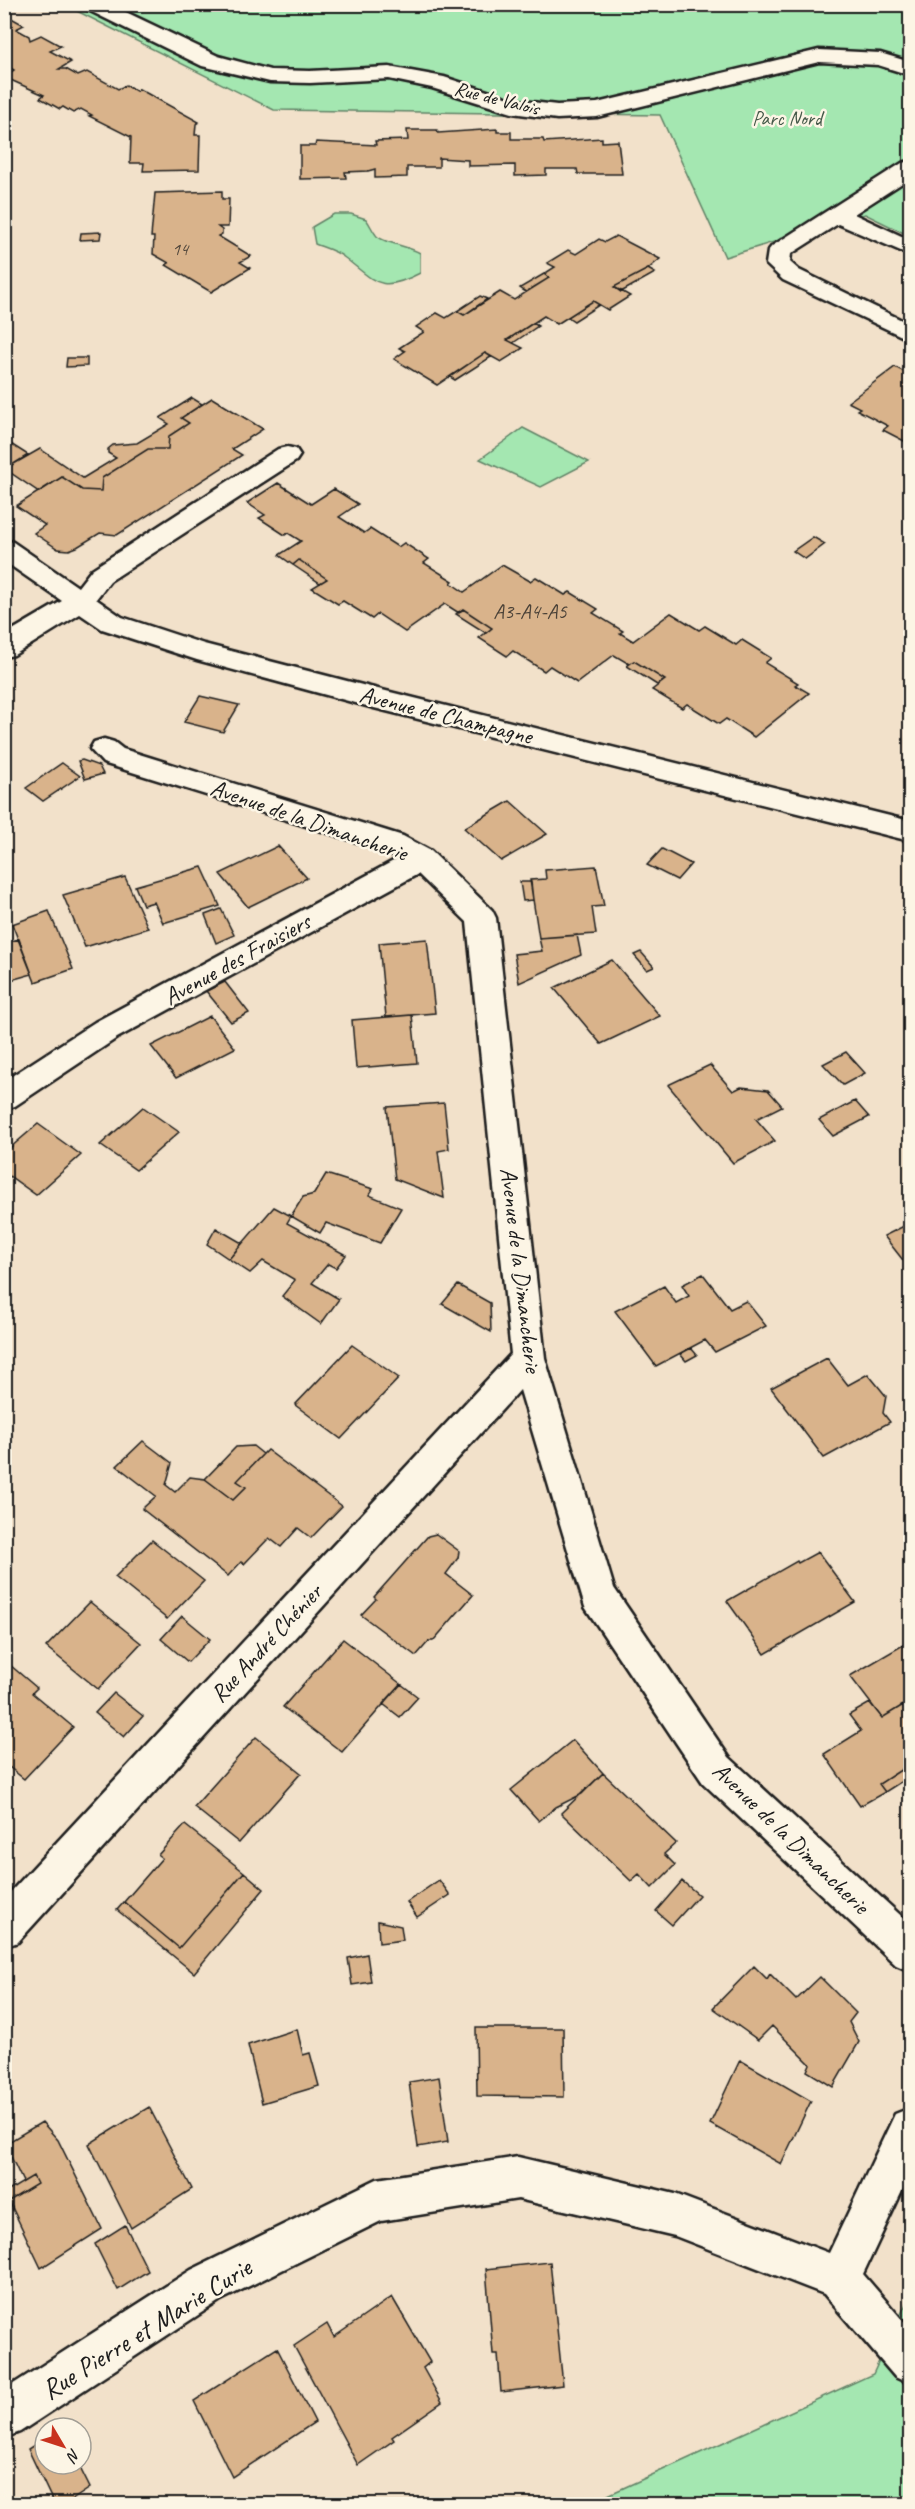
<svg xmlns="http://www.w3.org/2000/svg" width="915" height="2509" viewBox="0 0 915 2509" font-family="Caveat,sans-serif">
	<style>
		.green { fill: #a4e7b1; stroke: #608266; stroke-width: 1.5 }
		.building { fill: #d9b38b; stroke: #1c1c1c; stroke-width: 1.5 }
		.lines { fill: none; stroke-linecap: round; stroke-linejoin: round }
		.minor-casing { stroke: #1c1c1c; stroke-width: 5 }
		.minor { fill: #fcf5e5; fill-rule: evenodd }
		.labels { text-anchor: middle; stroke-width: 5; stroke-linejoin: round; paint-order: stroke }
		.far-number-label { font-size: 18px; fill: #4b4238 }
		.far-street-label { font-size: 20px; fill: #1c1c1c; stroke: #fcf5e5 }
		.far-park-label { font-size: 20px; fill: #455949; stroke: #fcf5e5 }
		.number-label { font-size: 21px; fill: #4b4238 }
		.street-label { font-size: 24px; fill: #1c1c1c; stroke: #fcf5e5 }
		.near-street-label { font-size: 28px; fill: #1c1c1c; stroke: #fcf5e5 }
	</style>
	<rect width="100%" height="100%" fill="#f2e1ca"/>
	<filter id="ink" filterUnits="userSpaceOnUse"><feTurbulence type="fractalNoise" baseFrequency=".0167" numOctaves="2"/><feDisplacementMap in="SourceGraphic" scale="12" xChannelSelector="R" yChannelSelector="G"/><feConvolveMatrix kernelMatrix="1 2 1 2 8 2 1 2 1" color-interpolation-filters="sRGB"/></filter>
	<g filter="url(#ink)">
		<!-- green -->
		<path class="green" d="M65 5H910V236L865 214 725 257 660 115 274 110Z
			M334 214H351L366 219C370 224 372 230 376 235 380 242 409 246 420 253V273C380 294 376 282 345 258 337 251 325 248 315 244L312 227Z
			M523 428 589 462 541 487 480 459Z
			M910 2295V2504H596L608 2495 873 2374Z"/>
		<!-- building -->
		<path class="building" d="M4 14 24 25 16 29 29 36 30 40 41 35 61 46 50 51 71 62 59 69H66L78 76 87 72 118 89 126 85 136 91 139 89 199 122 196 124 195 135H200L199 170 143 171 144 163H130L131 137 89 116 92 115 81 109 73 113 63 107 60 109 40 98 44 95 4 77 14 70 4 64Z
			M497 129V132H511V139H543L544 142 602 138V142L618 141 622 174H578L577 169H546V175L515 176V165L468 166V160L439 158V167H407V177L375 178V169L368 171 345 172 346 178 300 179V146H315L316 142 376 145 375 141 408 140 407 130H437L438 133Z
			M222 191V199H229L228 227H218L222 230V234L218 236 251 256 240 262 250 268 211 292 166 265 169 263 153 254 154 237H151L155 193Z
			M101 232 100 239 80 240 81 233Z
			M616 236 660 259 648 269 614 287 630 296 608 310 593 301 557 324 544 316 507 340 523 348 501 362 485 353 437 385 394 359 405 351 399 348 424 332 416 327 437 313 446 318 457 311 464 315 500 292 514 300 549 278 544 274 555 267 547 263 568 250 576 254 599 239 605 242Z
			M648 269 655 273 621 292 614 287Z
			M544 274 549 278 526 292 520 288Z
			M480 296 487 299 464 315 457 311Z
			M593 301 599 305 574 321 568 317Z
			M533 323 538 326 513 343 507 340Z
			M485 353 491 357 455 380 450 377Z
			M67 358H87V366L66 367Z
			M895 367 910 375V444L883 430 888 426 857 410 860 408 848 402Z
			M192 398 202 404 181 418 189 423 169 436 168 449H148L102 478 101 491 82 490 62 477 39 492 5 469 40 449 83 478 116 458 108 453V449L113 445 137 443 169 424 160 418Z
			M212 398 263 429 232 449 242 455 117 535 100 533 77 547 69 550 58 549 34 533 45 525 16 506 62 477 82 490 101 491 102 478 148 449H168L169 436 189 423 181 418Z
			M6 441 28 455 4 470V442Z
			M278 483 311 504 334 489 358 504 339 517 364 533 370 529 398 547 404 543 429 559 424 563 453 581 451 583 464 592 502 565 530 581 536 577 565 595 570 592 598 609 593 613 623 631 620 633 633 641 671 613 699 630 705 626 736 645 742 640 771 658 765 663 798 683 795 685 809 693 754 737 726 719 719 724 687 704 682 708 652 690 665 680 634 661 629 664 614 655 577 683 550 666 544 671 513 651 507 656 479 638 492 628 463 609 459 613 445 604 405 632 378 614 372 619 343 601 338 604 312 588 327 579 299 560 293 565 279 555 301 541 288 533 285 535 259 518 265 515 247 503Z
			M813 537 825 544 805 559 793 551Z
			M299 560 327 579 320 583 293 565Z
			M463 609 492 628 486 633 456 614Z
			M634 661 665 680 657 685 627 666Z
			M200 696 239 705 223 732 184 722Z
			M82 760 99 766 103 774 85 779 78 761Z
			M62 763 80 776 43 801 26 788Z
			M510 801 547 834 501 861 464 828Z
			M278 846 307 878 248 907 220 874Z
			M662 849 691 864 677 880 647 865Z
			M596 866 604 906 592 907 596 934 539 938 530 880 546 879 545 870Z
			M202 867 220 906 163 923 154 902 143 905 135 886Z
			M125 877 148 928 85 947 63 895Z
			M520 882H531L533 900 523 901Z
			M221 909 234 935 216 943 205 915Z
			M49 911 73 969 35 982 12 924Z
			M577 935 581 955 519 983 514 954 542 951 539 938Z
			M19 939 32 974 4 982V943Z
			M427 939 435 1013 386 1017 379 943Z
			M641 952 654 967 647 970 634 955Z
			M612 960 660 1016 601 1044 554 988Z
			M225 982 249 1013 231 1022 206 991Z
			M412 1015 417 1063 356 1068 352 1020Z
			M210 1016 235 1048 176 1078 151 1046Z
			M846 1052 865 1073 843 1085 823 1064Z
			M710 1065 733 1091 741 1087 768 1090 782 1106 756 1119 775 1141 733 1163 668 1085Z
			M855 1101 869 1117 833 1136 819 1120Z
			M444 1103 449 1149 438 1151 444 1198 395 1179 387 1107Z
			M143 1107 179 1132 136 1170 100 1145Z
			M38 1124 81 1155 36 1195 4 1172V1153Z
			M326 1174 373 1189 369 1195 401 1208 380 1243 326 1223 320 1233 291 1216 303 1197 314 1194Z
			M274 1207 291 1216 287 1223 346 1255 336 1268 328 1264 312 1283 339 1299 321 1324 282 1296 295 1280 263 1261 250 1273 229 1259Z
			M910 1223V1269L884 1236Z
			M216 1228 242 1243 229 1259 207 1244Z
			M703 1274 730 1309 746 1301 766 1326 715 1352 705 1340 656 1366 615 1311 664 1286 676 1303 689 1296 682 1285Z
			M458 1285 490 1303 491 1332 442 1304Z
			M352 1345 399 1378 341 1439 295 1405Z
			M691 1348 697 1355 686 1361 680 1354Z
			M827 1358 848 1385 868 1374 886 1396 883 1413 890 1422 824 1458 771 1388Z
			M143 1441 172 1463 166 1485 175 1492 190 1477 205 1479 233 1500 246 1487 237 1481 267 1450 342 1506 311 1538 298 1528 281 1547 269 1538 244 1564 241 1562 228 1576 142 1509 156 1496 117 1466Z
			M253 1446 263 1454 237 1481 246 1487 233 1500 205 1479 236 1447Z
			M436 1534 459 1551 458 1558 446 1574 473 1595 433 1641H429L416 1656 361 1615 376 1599 374 1597 428 1536Z
			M152 1540 204 1581 167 1619 115 1577Z
			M818 1552 855 1602 765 1654 727 1601 797 1561 798 1563Z
			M90 1602 141 1643 98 1689 46 1647Z
			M182 1616 210 1639 188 1662 161 1639Z
			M343 1639 401 1684 342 1752 283 1707Z
			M910 1641V1701L882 1718 850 1676Z
			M10 1665 37 1688 32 1693 73 1727 24 1779 4 1763V1671Z
			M401 1684 418 1697 400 1717 383 1704Z
			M114 1693 143 1716 124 1737 95 1713Z
			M870 1703 882 1718 903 1705 910 1715V1764L879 1784 885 1792 860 1806 824 1754 861 1731 849 1715Z
			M256 1737 301 1773 239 1843 194 1807Z
			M573 1740 603 1773 582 1794 556 1807 539 1821 511 1790Z
			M910 1764V1776L885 1792 879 1784Z
			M603 1773 676 1843 664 1854 675 1865 652 1888 639 1874 631 1881 561 1813Z
			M185 1825 244 1872 179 1948 124 1902 162 1858 158 1855Z
			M244 1872 264 1889 194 1973 117 1910 124 1902 179 1948Z
			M439 1880 450 1895 417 1917 407 1902Z
			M682 1881 699 1895 672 1925 656 1911Z
			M378 1921 401 1926 403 1940 379 1943Z
			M367 1954 371 1982 352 1985 348 1958Z
			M754 1966 767 1979 770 1974 796 2000 820 1977 856 2013 849 2022 859 2042 833 2087 807 2071 810 2064 772 2026 758 2040 713 2008Z
			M476 2028H563L564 2097 477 2096Z
			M297 2029 303 2055 310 2053 319 2086 262 2103 248 2045Z
			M740 2060 811 2101 781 2164 710 2124Z
			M439 2077 448 2142 418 2147 409 2082Z
			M149 2107 192 2189 131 2228 89 2144Z
			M42 2122 58 2140 102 2229 41 2268 9 2201 37 2184 33 2176 23 2182 5 2144Z
			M33 2176 37 2184 9 2201 5 2193Z
			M125 2225 148 2271 118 2290 95 2244Z
			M550 2262 563 2385 501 2392 498 2354H493L486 2269Z
			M392 2297 430 2362 423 2368 442 2402 392 2437 394 2440 358 2465 294 2346 327 2324 334 2337Z
			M277 2348 315 2422 232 2477 194 2401Z
			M45 2438V2464H78L90 2488 66 2504H54L28 2449Z"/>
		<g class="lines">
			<defs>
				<path id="minor" d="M81 4H109L218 56 270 70 310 71 389 67 444 77 515 100 557 105 597 103 819 50 880 53 910 62V75L878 65 819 62 597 117 557 119 512 113 432 88 389 79 310 83 270 82 202 66 84 8Z
					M910 161V178L854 214 910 240V255L838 224 791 254 790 262 799 270 910 324V340L783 280 766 264 768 251 772 246 902 163Z
					M287 447 296 449 300 455 296 461 110 581 96 599 122 617 204 644 374 688 910 821V841L374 708 197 660 102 629 80 614 14 655 4 657V635L62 601 4 561V540L13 542 78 587 92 569 278 449Z
					M104 739 114 742 123 749 403 836 431 851 492 910 496 918 545 1358 614 1588 729 1757 910 1924V1971L896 1965 703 1783 585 1607 520 1390 18 1942 4 1947V1899L511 1354 467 922 418 874 117 1038 15 1106 4 1109V1081L95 1022 397 859 383 850 103 763 90 749 94 742Z
					M910 2108V2174L863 2274 910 2329V2384L895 2377 824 2294 675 2236 518 2199 381 2221 221 2300 20 2432 4 2438V2390L191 2270 377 2179 518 2157 675 2194 829 2253 895 2114Z"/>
			</defs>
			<!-- minor casing -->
			<use href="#minor" class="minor-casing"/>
			<!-- minor -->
			<use href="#minor" class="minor"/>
		</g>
	</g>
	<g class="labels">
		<!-- far-number labels -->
		<g class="far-number-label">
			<text x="180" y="255">14</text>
		</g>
		<!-- far-street labels -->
		<g class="far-street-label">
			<text transform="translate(497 98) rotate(14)" y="7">Rue de Valois</text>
		</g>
		<!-- far-park labels -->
		<g class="far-park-label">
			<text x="787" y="125">Parc Nord</text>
		</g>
		<!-- number labels -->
		<g class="number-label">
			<text x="530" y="618">A3-A4-A5</text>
		</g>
		<!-- street labels -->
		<g class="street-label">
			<text transform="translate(446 715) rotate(14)" y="8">Avenue de Champagne</text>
			<text transform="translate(309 820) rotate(19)" y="8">Avenue de la Dimancherie</text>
			<text transform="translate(237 959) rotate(-29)" y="8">Avenue des Fraisiers</text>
			<text transform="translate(521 1270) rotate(83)" y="8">Avenue de la Dimancherie</text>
			<text transform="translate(266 1643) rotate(-47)" y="8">Rue André Chénier</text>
			<text transform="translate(791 1838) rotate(44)" y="8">Avenue de la Dimancherie</text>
		</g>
		<!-- near-street labels -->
		<g class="near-street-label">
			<text transform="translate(146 2328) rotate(-32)" y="10">Rue Pierre et Marie Curie</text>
		</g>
	</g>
	<!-- margin -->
	<rect width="915" height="2509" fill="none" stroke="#fcf5e5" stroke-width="24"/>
	<rect x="12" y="12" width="891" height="2485" fill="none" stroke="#1c1c1c" stroke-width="2" filter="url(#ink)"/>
	<!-- north arrow -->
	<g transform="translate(63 2446) rotate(129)"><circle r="28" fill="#fcf5e5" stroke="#a29e95" stroke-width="1.5"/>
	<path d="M0-4.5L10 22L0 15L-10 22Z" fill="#c8321e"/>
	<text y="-9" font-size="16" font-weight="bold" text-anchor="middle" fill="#1c1c1c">N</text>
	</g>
</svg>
